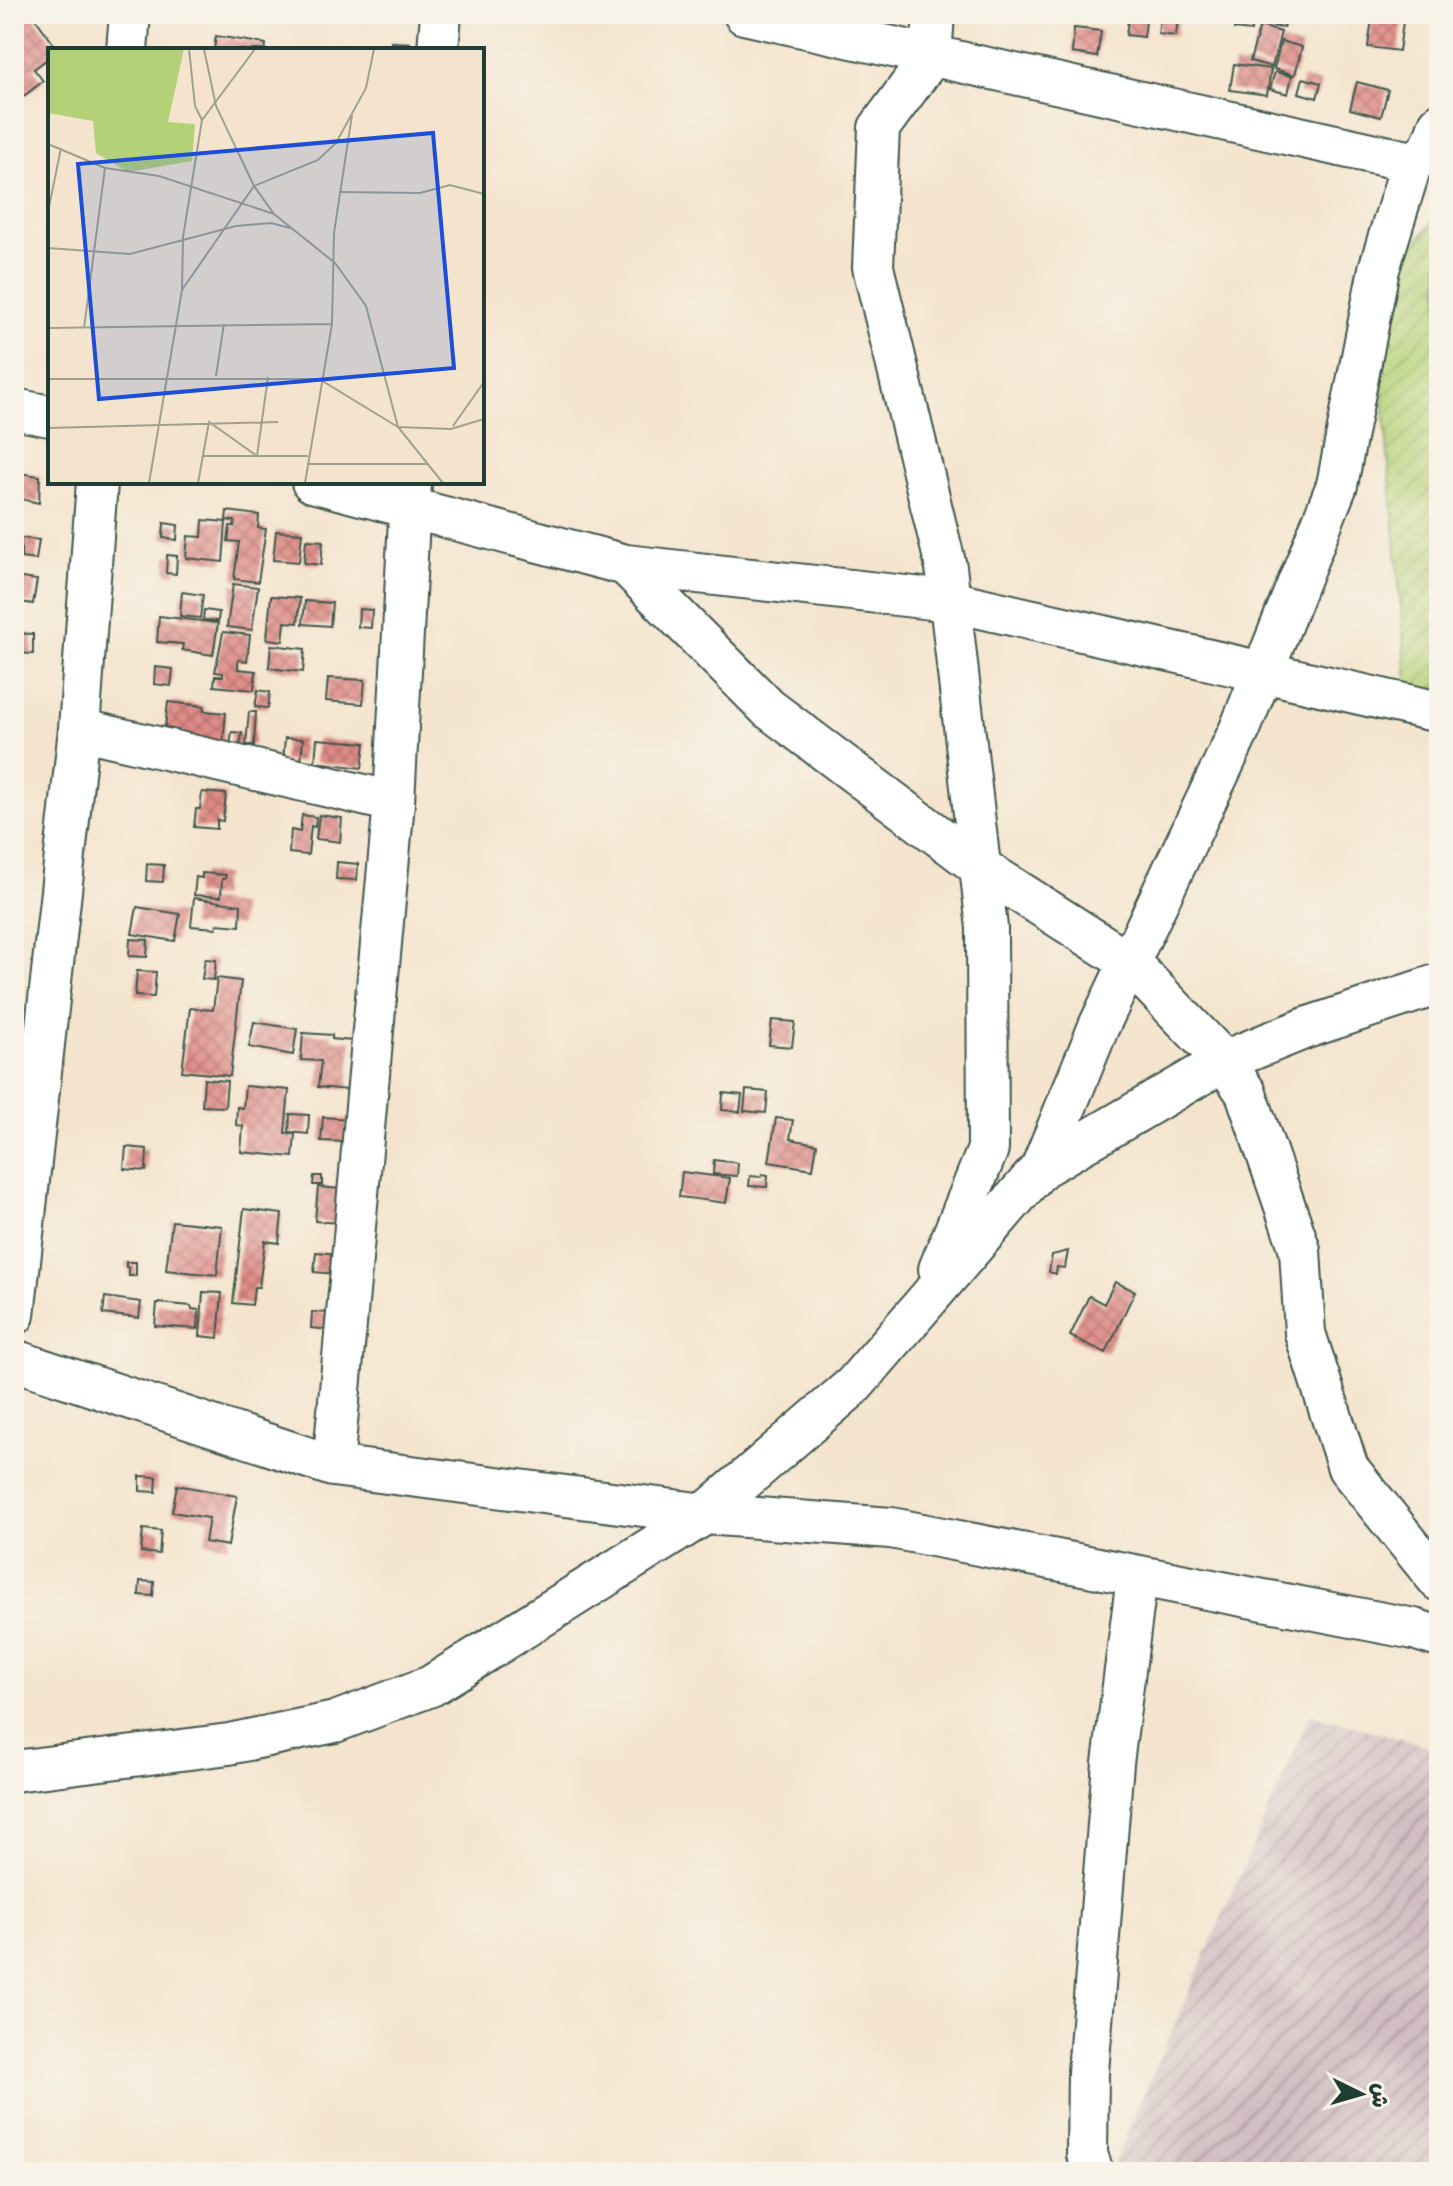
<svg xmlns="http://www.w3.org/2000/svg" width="1453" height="2186" viewBox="0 0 1453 2186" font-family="Delius,'Playpen Sans Arabic',sans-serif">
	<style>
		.industrial { fill: url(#industrial-furrows) }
		.garden { fill: url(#garden-furrows); stroke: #6a8756; stroke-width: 2 }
		.building { fill: url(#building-cross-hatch) }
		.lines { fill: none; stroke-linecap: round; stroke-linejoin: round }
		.minor-casing { stroke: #3f564b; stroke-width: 44 }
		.minor { stroke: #fff; stroke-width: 40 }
		.inset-road { fill: none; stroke: #9fa190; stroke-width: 2 }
		.view { fill: #1d4ed8; fill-opacity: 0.15; stroke: #1d4ed8; stroke-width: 4 }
		.inset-edge { fill: none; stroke: #1f3d34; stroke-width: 4 }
	</style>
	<defs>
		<pattern id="industrial-furrows" width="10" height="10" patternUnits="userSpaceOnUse" patternTransform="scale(2)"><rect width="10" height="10" fill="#d2bec2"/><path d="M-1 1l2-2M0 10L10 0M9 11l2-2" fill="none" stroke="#aa9c9e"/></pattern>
		<pattern id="garden-furrows" width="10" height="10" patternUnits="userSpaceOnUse" patternTransform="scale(2)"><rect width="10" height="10" fill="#b5d177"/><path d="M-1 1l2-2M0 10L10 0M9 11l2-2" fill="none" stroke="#9bb468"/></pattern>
		<pattern id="building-cross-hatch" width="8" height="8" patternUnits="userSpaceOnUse" patternTransform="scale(2)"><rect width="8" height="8" fill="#e08b87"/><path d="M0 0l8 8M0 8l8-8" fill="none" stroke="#b5736f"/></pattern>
	</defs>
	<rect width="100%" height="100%" fill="#f7f3e8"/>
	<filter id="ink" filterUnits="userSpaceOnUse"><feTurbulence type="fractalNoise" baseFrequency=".0125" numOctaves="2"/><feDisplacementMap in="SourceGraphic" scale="16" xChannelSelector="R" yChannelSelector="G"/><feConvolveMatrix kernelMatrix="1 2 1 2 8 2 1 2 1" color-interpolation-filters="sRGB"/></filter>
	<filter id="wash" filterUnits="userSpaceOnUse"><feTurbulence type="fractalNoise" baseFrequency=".006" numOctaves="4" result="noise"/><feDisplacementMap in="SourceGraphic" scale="32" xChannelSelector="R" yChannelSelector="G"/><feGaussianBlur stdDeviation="1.8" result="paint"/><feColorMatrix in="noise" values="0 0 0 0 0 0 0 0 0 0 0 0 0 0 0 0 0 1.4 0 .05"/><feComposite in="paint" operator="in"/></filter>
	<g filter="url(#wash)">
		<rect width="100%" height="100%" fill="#f4e4cd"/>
		<!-- industrial -->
		<path class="industrial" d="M1310 1715 1439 1749V2172H1110Z"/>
		<!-- garden -->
		<path class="garden" d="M1439 212V700L1408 694 1375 299Z"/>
		<g id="blocks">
			<!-- building -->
			<path class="building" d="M14 14H32L58 50H50V57L34 69 43 81 24 96 14 83Z
				M1129 14H1147L1144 37 1126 35Z
				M1235 14H1253L1251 31 1234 29Z
				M1267 14H1286L1284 28 1266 25Z
				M1315 14H1346L1345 23 1314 18Z
				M1379 14H1400L1399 19Z
				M1160 17 1178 19 1176 36 1158 34Z
				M1372 19 1403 22 1399 51 1368 47Z
				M1260 26 1281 32 1272 67 1250 61Z
				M1074 28 1101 31 1097 57 1072 53Z
				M216 36 266 44 265 50H214Z
				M1281 41 1302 47 1295 75 1274 69Z
				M391 42 410 43 409 50H391Z
				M1234 64 1271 69 1267 95 1230 90Z
				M1275 72 1292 76 1288 94 1270 89Z
				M1303 78 1321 83 1317 98 1299 93Z
				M1357 82 1388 90 1381 117 1350 109Z
				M19 473 40 476 39 503 16 498Z
				M227 511 259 515 258 528 266 529 258 582 234 579 239 542 228 541 230 526H234L235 521 226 520Z
				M203 520 226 522 223 562 186 558 188 536 202 537Z
				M164 523 178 525 177 540 163 538Z
				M276 531 302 533 299 562 273 560Z
				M21 538 39 540 36 560 21 558Z
				M306 540 323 541 321 565 304 563Z
				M167 555 177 556 176 574 166 573Z
				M14 577 37 580 33 604 14 601Z
				M233 584 258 587 252 630 227 627Z
				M182 592 203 595 200 618 180 616Z
				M271 596 300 598 298 623 285 622 283 641 267 639Z
				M305 601 332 603 330 626 303 624Z
				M359 609 372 610 371 628 358 627Z
				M204 610 219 612 218 621 203 620Z
				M159 616 218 623 213 655 182 650 183 644 157 642Z
				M223 632 250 635 247 661 238 660V669L256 671 254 690 214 686 215 676H223V673L215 672Z
				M14 633 33 634V654L14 653Z
				M271 645 305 649 303 672 269 668Z
				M155 667 173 669 171 686 154 684Z
				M328 678 365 680 363 704 326 701Z
				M258 690 270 692 268 708 255 707Z
				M168 702 204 706V711L226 713 223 743 164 737Z
				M249 712H256L254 745H246Z
				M232 732 242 733 240 746 230 745Z
				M285 738 303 739 301 762 283 761Z
				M317 739 365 743 362 768 315 762Z
				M202 792 226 794 223 821 217 820V829L194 827 196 809H200Z
				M302 815 316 817 315 827 311 826 308 855 289 853 291 830 300 832Z
				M319 815 342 818 340 842 316 839Z
				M337 862 358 864 357 880 336 879Z
				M147 864 164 865 163 882 146 881Z
				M202 873 226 875 225 879H222L221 897 194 895 196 877 202 878Z
				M194 898 241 905 240 926 217 924 216 928 191 926Z
				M137 907 180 914 175 941 132 934Z
				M130 939 148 940 147 957 129 956Z
				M205 959 216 960 214 980 202 979Z
				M137 971 156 972 154 997 135 996Z
				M217 978 241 981 230 1076 182 1071 190 1008 213 1010Z
				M772 1020 795 1022 792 1047 769 1045Z
				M254 1022 297 1029 293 1055 249 1047Z
				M303 1033 332 1035V1039L352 1041 348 1090 318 1087 321 1061 301 1060Z
				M14 1062 19 1063V1088H14Z
				M204 1079 227 1081 225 1107 202 1106Z
				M245 1086 289 1090 285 1133 295 1134 293 1157 241 1152 243 1126 236 1125 237 1107 243 1108Z
				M746 1090 768 1092 766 1113 744 1111Z
				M723 1093 742 1095 740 1112 722 1110Z
				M290 1114 309 1115 308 1134 289 1132Z
				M323 1117 348 1119 346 1142 321 1141Z
				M776 1118 793 1120 790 1139 817 1144 813 1169 769 1162Z
				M126 1147 147 1149 146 1171 124 1169Z
				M714 1160 738 1163 737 1176 713 1174Z
				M682 1172 730 1178 726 1203 679 1197Z
				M762 1174 768 1175 767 1187 749 1186 750 1176 761 1177Z
				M314 1176H322V1185H313Z
				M318 1187 341 1189 338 1223 315 1221Z
				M244 1209 282 1214 279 1243 265 1241 259 1287H254L252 1305 233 1303Z
				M172 1221 222 1226 217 1275 166 1270Z
				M1068 1251 1065 1268 1057 1267 1056 1274 1049 1272 1052 1255Z
				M316 1252 339 1254 337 1274 314 1272Z
				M126 1262H136V1276H129V1268L126 1267Z
				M1115 1282 1135 1291 1106 1353 1070 1336 1089 1296 1104 1304Z
				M203 1292 222 1293 218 1338 200 1336Z
				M105 1297 141 1302 139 1318 103 1314Z
				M157 1303 191 1306 192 1309 199 1310 198 1329 155 1326Z
				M312 1312 331 1313 330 1330 311 1328Z
				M140 1476 157 1477 156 1492 140 1491Z
				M177 1485 237 1496 228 1546 205 1542 209 1518 172 1512Z
				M143 1529 161 1531 159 1554 141 1552Z
				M140 1581 154 1582 153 1596 139 1595Z"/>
		</g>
	</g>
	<g filter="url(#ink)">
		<use href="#blocks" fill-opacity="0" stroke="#3f564b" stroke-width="2"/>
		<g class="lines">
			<defs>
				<path id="minor" d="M744 14 1412 162C1430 155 1433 141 1439 124
					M934 14 931 57 879 128 873 267 946 567 987 928 988 1149 939 1269
					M127 50 130 14
					M438 50 441 14
					M14 409 50 416
					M626 565 950 601 1439 712
					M79 729 394 802
					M1439 984 1306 1028 1224 1061 1246 1093 1300 1250 1305 1333 1348 1468 1439 1581
					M1041 1168 1099 1026 1240 729 1337 485 1379 269 1412 162
					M14 1315 79 729 97 482
					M14 1360 333 1466 705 1514 891 1528 1414 1629 1439 1637
					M333 1466 394 802 411 482
					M14 1771 229 1744 335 1722 431 1686 705 1514 853 1386 1041 1168 1224 1061 1129 962 980 867 768 708 626 565 312 482
					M1093 2172 1087 2154 1088 2072 1113 1763 1137 1577"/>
			</defs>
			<!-- minor casing -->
			<use href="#minor" class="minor-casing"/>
			<!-- minor -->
			<use href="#minor" class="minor"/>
		</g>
	</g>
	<!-- overview -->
	<g transform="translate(48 48)">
		<rect width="436" height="436" fill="#f4e4cd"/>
		<path d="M0 1H136L120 74 147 76 144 113 80 124 48 105 45 73 0 65Z" fill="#b5d177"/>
		<path class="inset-road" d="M141 1 147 58 154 72 207 1M156 1 168 58 206 138 270 112 288 95 318 40 326 1M0 96 57 120 36 280M57 120 111 128 226 166M291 144 372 145 402 137 436 146M0 164 13 100M0 200 82 206 188 178 223 175 242 180M134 242 135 189 154 72M0 280 284 276M168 328 176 276M0 331H271L350 379 403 381 436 371M405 378 436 334M0 380 230 374M154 408H260M259 416H380M101 435 134 242 206 138 226 166 287 215 318 258 350 379 395 435M150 435 161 374 209 408 220 329M257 435 284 276 286 185 304 67"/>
		<path class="view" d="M385 85 406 320 51 351 30 116Z"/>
		<rect width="436" height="436" class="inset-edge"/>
	</g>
	<!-- margin -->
	<rect width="1453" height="2186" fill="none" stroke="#f7f3e8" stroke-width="48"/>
	<!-- north arrow -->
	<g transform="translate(1361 2094) rotate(95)" stroke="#f7f3e8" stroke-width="6" paint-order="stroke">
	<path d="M0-6L14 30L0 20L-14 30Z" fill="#1f3d34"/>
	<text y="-12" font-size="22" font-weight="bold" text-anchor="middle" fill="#1f3d34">ش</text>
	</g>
</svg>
